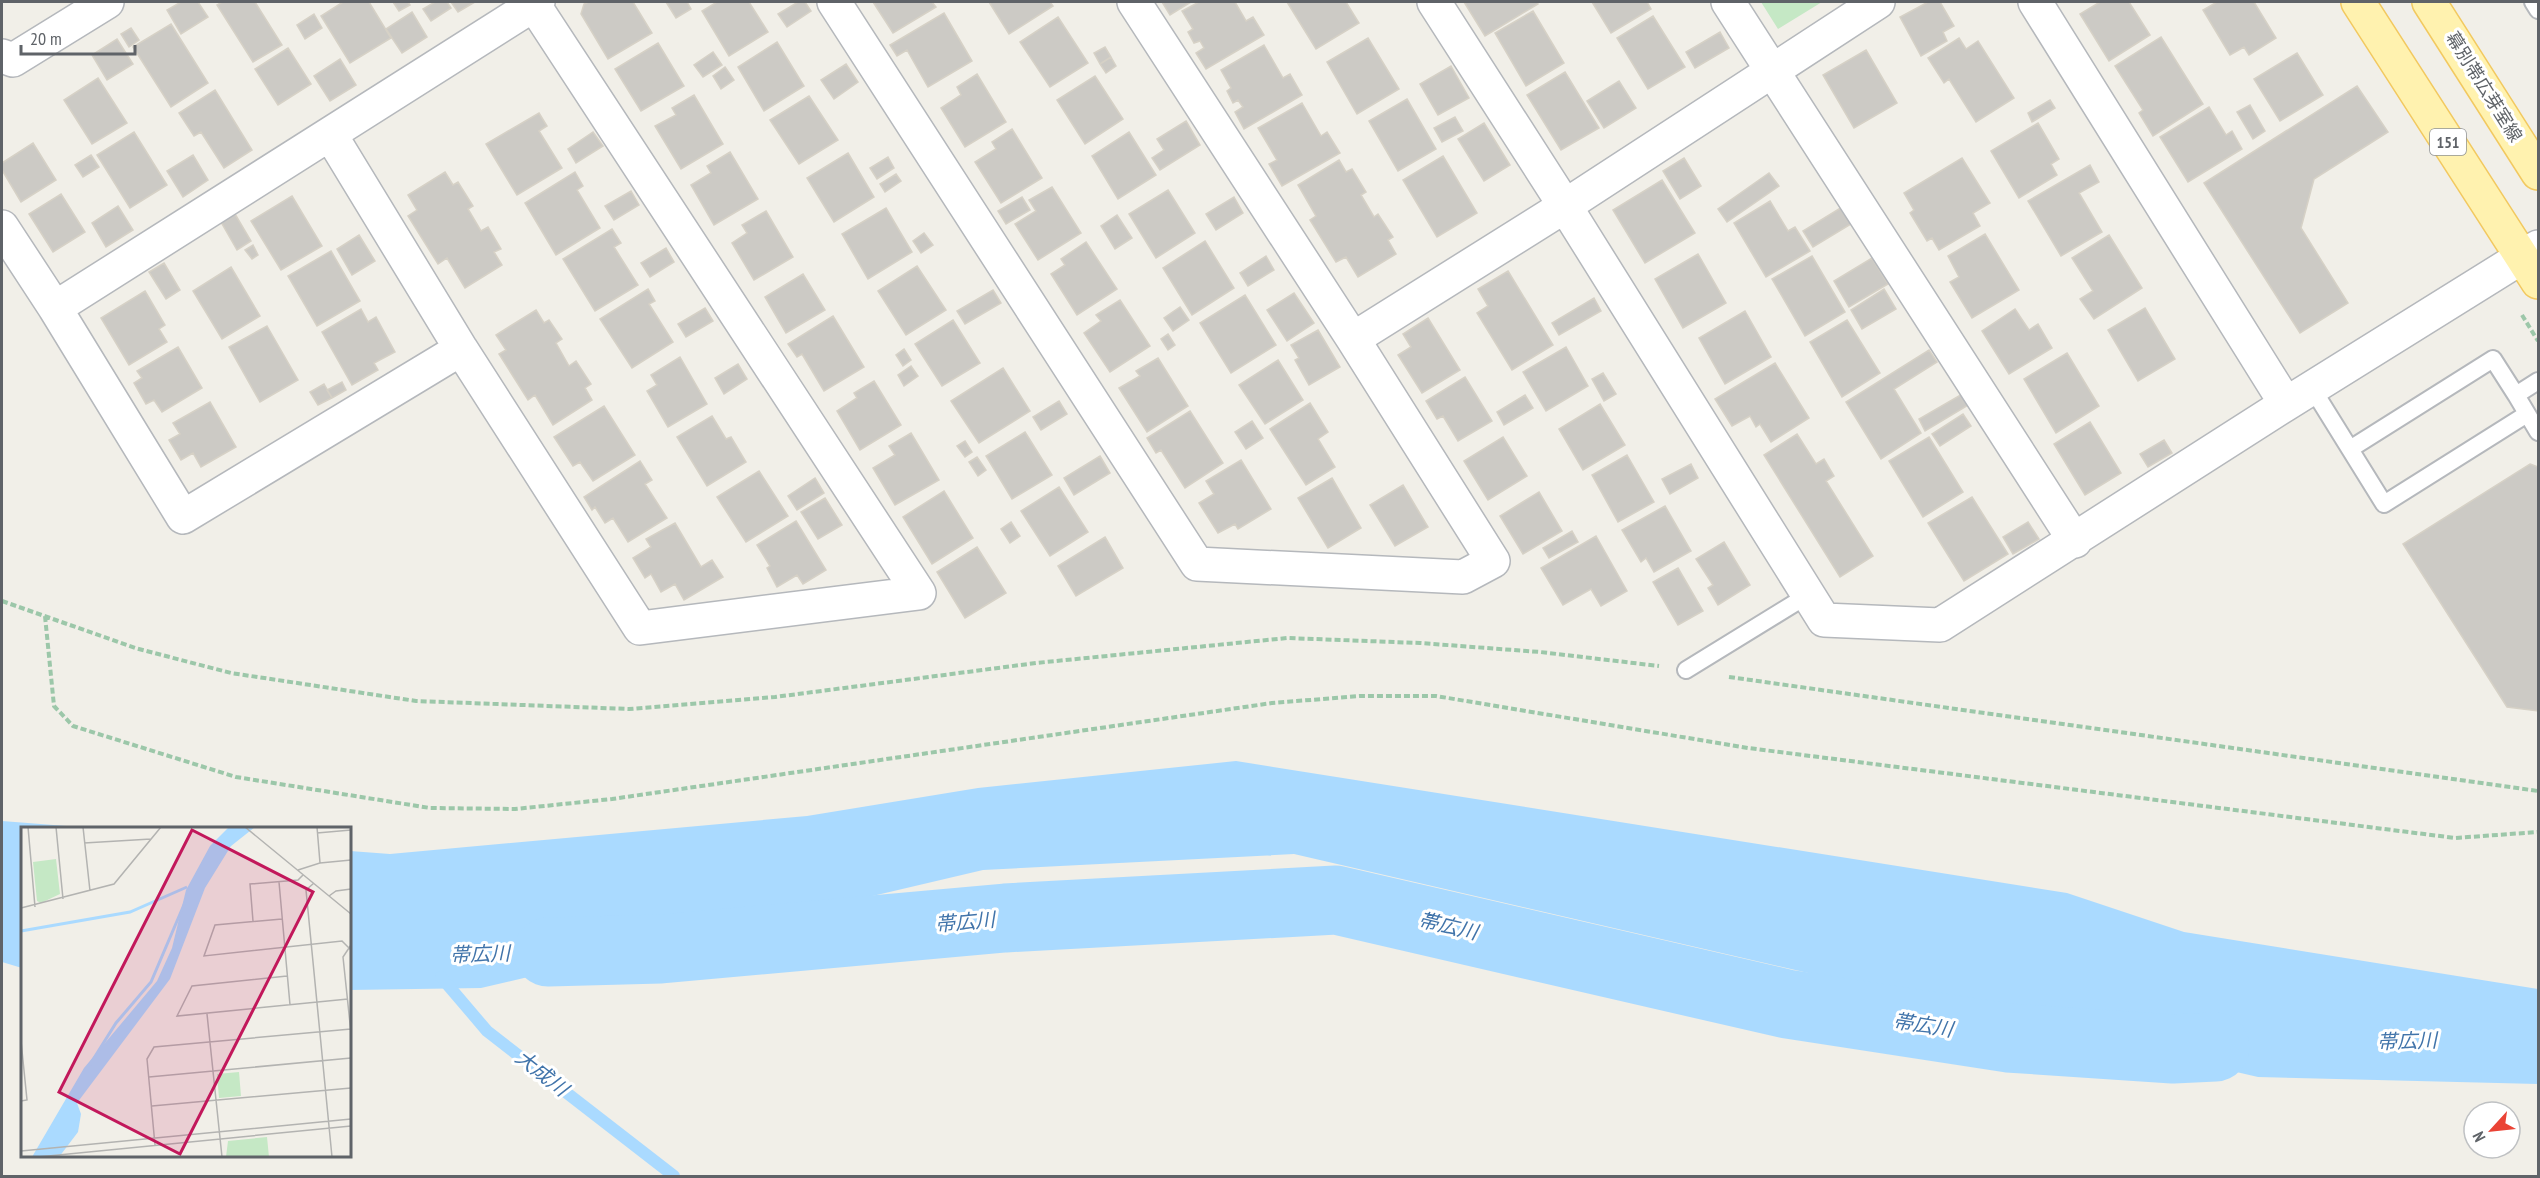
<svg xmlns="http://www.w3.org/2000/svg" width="2540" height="1178" viewBox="0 0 2540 1178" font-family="'PT Sans Narrow','Noto Sans JP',sans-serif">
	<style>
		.green { fill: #c5e8c5 }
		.water { fill: #aadaff }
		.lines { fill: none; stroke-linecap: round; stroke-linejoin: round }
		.stream { stroke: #aadaff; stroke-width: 12 }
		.river { stroke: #aadaff; stroke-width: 69 }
		.building { fill: #cccac5; stroke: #d6d1c6; stroke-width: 1.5 }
		.lane-casing { stroke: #b5b8bc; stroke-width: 20 }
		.street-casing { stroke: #b5b8bc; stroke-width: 36 }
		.primary-casing { stroke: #f2c960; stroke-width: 36 }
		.path { stroke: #9cc7a9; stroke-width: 4; stroke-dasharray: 6 3; stroke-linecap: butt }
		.lane { stroke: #fff; stroke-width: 16 }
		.street { stroke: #fff; stroke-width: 33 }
		.primary { stroke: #fff2af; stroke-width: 33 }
		.labels { text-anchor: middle; stroke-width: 6; stroke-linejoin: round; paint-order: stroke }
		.shield { fill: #fff; stroke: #8f9295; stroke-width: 1.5 }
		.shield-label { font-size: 16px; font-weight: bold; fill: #5f6368 }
		.street-label { font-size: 18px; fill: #5f6368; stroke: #fff }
		.water-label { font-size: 20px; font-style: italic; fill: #4174aa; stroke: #fff }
		.inset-river { fill: none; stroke: #aadaff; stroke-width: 3 }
		.inset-road { fill: none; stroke: #b3b3b1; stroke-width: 1.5 }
		.view { fill: #c2185b; fill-opacity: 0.15; stroke: #c2185b; stroke-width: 3 }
		.inset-edge { fill: none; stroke: #5f6368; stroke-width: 3 }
	</style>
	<rect width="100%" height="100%" fill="#f1efe8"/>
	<!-- green -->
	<path class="green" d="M1761 2H1760H1822L1778 29Z"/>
	<!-- water -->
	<path class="water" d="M1236 761 2067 893 2184 932 2538 989V1084L2258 1077 1294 854 983 870 481 988 350 990V851L390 854 807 816 978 788Z
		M2 821 92 828H22V968L2 962Z"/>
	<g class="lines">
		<!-- stream -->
		<path class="stream" d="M441 977 487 1031 674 1176"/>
		<!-- river -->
		<path class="river" d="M548 952 661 949 1005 918 1336 900 1787 1004 2008 1038 2173 1049 2215 1047"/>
	</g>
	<!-- building -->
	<path class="building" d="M181 2H198L208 17 181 34 167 10Z
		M222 2H255L282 45 253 62 217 5Z
		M343 2H369L391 38 350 63 321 16Z
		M393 2H408L410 5 399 11Z
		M435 2H447L451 8 431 21 423 9Z
		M451 2H475L458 12Z
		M589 2H633L652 33 608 59 581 14 584 4Z
		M666 2H687L691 9 676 18Z
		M717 2H749L768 32 729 56 702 11Z
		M798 2H805L811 11 787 27 778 14Z
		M873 2H932L936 7 893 33Z
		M989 2H1050L1053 6 1009 34Z
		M1162 2H1191L1170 15Z
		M1199 2H1235L1246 21 1253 17 1264 35 1206 69 1196 53 1204 48 1200 41 1194 43 1188 32 1193 29 1182 11Z
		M1287 2H1346L1359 23 1316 49Z
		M1464 2H1537L1538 4 1485 36Z
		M1592 2H1647L1651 9 1611 33Z
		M1928 2H1940L1954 26 1943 32 1947 41 1921 56 1900 17Z
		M2100 2H2129L2150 35 2109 61 2080 14Z
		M2217 2H2254L2276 38 2249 55 2244 47 2230 55 2203 10Z
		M1533 11 1564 63 1526 86 1495 33Z
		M412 12 427 37 402 53 386 29Z
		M944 13 972 61 928 87 907 50 897 56 890 45Z
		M314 14 322 28 305 39 297 25Z
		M1653 16 1685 67 1648 89 1617 38Z
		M1058 17 1088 63 1050 87 1020 42Z
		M171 24 208 83 171 107 133 47Z
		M131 28 139 40 129 47 121 34Z
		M1720 32 1729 48 1695 68 1686 52Z
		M2161 37 2203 104 2153 136 2139 113 2143 110 2115 66Z
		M1368 38 1399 89 1357 114 1327 62Z
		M1959 38 1966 49 1978 41 2014 98 1976 122 1949 79 1944 83 1928 58Z
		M117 39 133 64 107 80 92 55Z
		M777 42 804 86 764 111 738 67Z
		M658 43 684 86 641 111 615 69Z
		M1264 45 1283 78 1290 74 1302 95 1244 129 1235 112 1243 107 1238 100 1233 103 1227 91 1231 88 1221 70Z
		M1105 47 1111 57 1100 64 1094 53Z
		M288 48 311 84 278 105 255 69Z
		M1866 50 1897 103 1854 128 1823 75Z
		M713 52 722 65 703 77 694 65Z
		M2297 53 2323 95 2280 121 2254 79Z
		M1111 57 1116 66 1106 73 1100 64Z
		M340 59 356 85 330 101 314 76Z
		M846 64 858 82 834 99 821 80Z
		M1451 66 1469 98 1438 115 1420 84Z
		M725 67 734 80 721 89 713 76Z
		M1565 72 1599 128 1561 150 1527 95Z
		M977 74 1006 122 965 147 941 108 961 95 957 87Z
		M1095 76 1123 119 1085 144 1057 100Z
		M98 78 127 123 92 144 64 100Z
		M1619 81 1636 108 1604 128 1587 101Z
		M2357 86 2388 132 2314 179 2301 228 2348 303 2300 333 2204 183Z
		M215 90 252 150 224 168 201 132 194 136 179 113Z
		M694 95 723 144 681 169 655 126 676 115 672 108Z
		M809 96 838 140 799 164 770 120Z
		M1407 99 1436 149 1398 171 1369 121Z
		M2050 100 2055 108 2032 122 2028 113Z
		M1302 103 1321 136 1327 132 1340 153 1282 186 1269 164 1277 160 1258 128Z
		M2250 105 2265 131 2253 139 2237 112Z
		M2209 107 2226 135 2232 131 2242 149 2188 182 2160 137Z
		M539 113 547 126 539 131 562 168 517 195 486 144Z
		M1455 117 1463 131 1442 142 1434 128Z
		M1186 121 1200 145 1160 170 1152 158 1164 150 1157 139Z
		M1484 123 1510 165 1484 181 1458 139Z
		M2038 123 2059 159 2051 164 2057 175 2019 198 1991 151Z
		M1012 129 1042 178 1001 203 975 162 996 149 992 142Z
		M134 132 167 185 130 208 97 155Z
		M593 132 603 146 576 163 568 149Z
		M1129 132 1156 175 1118 199 1092 156Z
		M33 143 56 180 21 202 2 170V163Z
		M730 152 758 199 714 225 691 185 711 173 707 166Z
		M848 153 874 197 834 222 807 178Z
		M91 155 99 167 83 177 75 165Z
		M193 155 208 180 183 197 167 171Z
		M1443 156 1477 213 1437 237 1403 180Z
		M888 157 894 168 877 179 870 168Z
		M1684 158 1701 186 1680 199 1663 171Z
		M1962 158 1990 203 1973 213 1980 226 1939 250 1932 238 1927 241 1910 213 1914 210 1904 193Z
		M1339 160 1346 172 1352 169 1366 192 1361 195 1374 217 1378 214 1393 237 1388 240 1396 254 1358 277 1346 257 1336 262 1310 220 1316 216 1298 185Z
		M2090 165 2099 182 2079 193 2102 232 2061 256 2028 201Z
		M445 172 453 185 458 182 473 206 468 209 481 231 488 227 501 249 494 252 502 265 465 288 447 258 438 264 408 216 417 210 408 195Z
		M575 172 583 186 577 190 600 228 556 255 525 203Z
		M1769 173 1779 186 1727 222 1718 209Z
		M896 174 901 181 885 192 880 184Z
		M1662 180 1695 233 1645 263 1613 210Z
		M1052 187 1081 233 1038 260 1015 224 1036 211 1029 200Z
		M1168 190 1195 233 1156 258 1129 214Z
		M631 191 639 205 614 220 605 206Z
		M61 194 85 232 53 252 29 214Z
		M292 196 322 246 281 270 251 221Z
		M1022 197 1030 210 1006 224 998 211Z
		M1234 197 1243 213 1216 230 1206 214Z
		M1770 201 1788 231 1795 227 1810 251 1766 277 1734 223Z
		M118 206 133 230 106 247 92 223Z
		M1842 207 1851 224 1813 247 1803 231Z
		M886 208 912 252 868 279 842 234Z
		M766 211 793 257 754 280 732 243 747 233 742 225Z
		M235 214 251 241 237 250 221 222Z
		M1117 215 1132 238 1115 249 1101 226Z
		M612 229 621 243 614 247 638 285 595 311 563 259Z
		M924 233 933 245 921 253 913 241Z
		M1985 234 2019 290 1972 318 1950 282 1959 277 1948 256Z
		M359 235 375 261 352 275 337 249Z
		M2109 235 2142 288 2094 319 2080 299 2093 291 2072 258Z
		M1205 241 1234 288 1192 315 1163 268Z
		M1086 242 1117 289 1077 315 1051 274 1065 265 1061 259Z
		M253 245 258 255 252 259 245 250Z
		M666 248 674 262 650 277 641 263Z
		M331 251 360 301 317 326 288 276Z
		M1698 254 1726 303 1683 328 1655 279Z
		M1266 256 1274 270 1248 286 1240 273Z
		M1812 256 1845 312 1805 336 1772 279Z
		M1872 258 1888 284 1849 307 1834 281Z
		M164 263 180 290 166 299 149 272Z
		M917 266 946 310 906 335 878 291Z
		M231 267 260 316 222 339 193 291Z
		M1508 271 1553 345 1512 370 1477 313 1488 306 1478 289Z
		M803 274 825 310 786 333 765 297Z
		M648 289 655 301 649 304 673 342 632 368 600 319Z
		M1884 289 1896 309 1862 329 1851 310Z
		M993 290 1001 303 965 324 957 311Z
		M145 291 165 325 159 329 167 342 129 365 101 318Z
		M1294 293 1314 323 1287 341 1267 310Z
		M1245 295 1276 345 1231 373 1200 323Z
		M1594 298 1601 311 1559 335 1552 323Z
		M1120 300 1150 346 1110 372 1084 333 1101 321 1096 315Z
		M1180 307 1189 320 1173 331 1164 318Z
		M705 308 713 321 686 337 678 324Z
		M2145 308 2175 359 2138 381 2108 330Z
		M361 309 368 322 376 317 395 352 374 363 378 370 352 385 322 332Z
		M2015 309 2029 330 2038 324 2052 348 2009 374 1982 331Z
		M536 310 544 323 549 320 562 339 556 343 569 366 576 361 591 384 585 388 592 400 553 425 535 395 528 400 499 354 506 350 496 335Z
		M1745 311 1771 357 1725 384 1699 338Z
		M833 316 864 367 824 391 802 354 797 357 788 344Z
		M1428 318 1460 370 1422 393 1398 355 1411 347 1403 334Z
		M953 320 980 363 942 386 915 344Z
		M1847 320 1880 373 1842 397 1810 342Z
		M267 326 298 380 260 402 229 347Z
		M1318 330 1340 367 1309 385 1295 360 1299 358 1291 345Z
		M1168 334 1175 345 1168 350 1161 339Z
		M178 347 202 388 162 412 154 400 146 404 134 383 142 378 137 371Z
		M1566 347 1588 386 1546 411 1523 372Z
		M904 349 911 360 903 366 896 355Z
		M1929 350 1937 362 1894 389 1921 433 1881 459 1846 402Z
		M2067 353 2099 406 2056 433 2024 379Z
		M680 357 707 404 668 427 647 391 657 385 651 375Z
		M1158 358 1188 406 1147 432 1119 388 1140 376 1136 371Z
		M1278 360 1303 400 1265 424 1239 385Z
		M1775 363 1809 418 1771 442 1760 424 1756 427 1750 416 1732 426 1715 399Z
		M738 364 747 379 724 394 715 378Z
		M911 366 918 376 904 386 898 375Z
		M1003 368 1030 411 979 443 951 401Z
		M1603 373 1616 394 1604 401 1592 379Z
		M1465 377 1492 421 1458 441 1443 416 1437 419 1426 401Z
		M874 381 901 425 860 450 837 411 857 398 854 393Z
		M342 382 346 390 332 398 327 390Z
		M324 384 332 398 318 405 310 392Z
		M1964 393 1970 404 1925 431 1919 419Z
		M1525 395 1533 408 1504 425 1497 412Z
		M1059 401 1067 414 1041 430 1033 417Z
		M210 402 236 447 201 467 193 453 181 460 169 440 180 434 173 423Z
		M1310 403 1328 432 1318 439 1335 467 1306 485 1270 429Z
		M1600 404 1625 445 1583 470 1559 429Z
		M604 406 635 455 593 481 580 462 573 466 554 437Z
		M1190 411 1223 463 1185 488 1161 450 1156 453 1147 438Z
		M1963 414 1971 426 1940 446 1932 434Z
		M712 416 726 439 731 437 746 462 707 486 677 437Z
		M1252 421 1263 438 1246 449 1235 432Z
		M2090 422 2121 473 2085 495 2054 444Z
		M1025 432 1052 475 1012 499 986 456Z
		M911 433 939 480 895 505 873 468 895 455 889 446Z
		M1797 434 1816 464 1824 459 1834 476 1826 481 1873 556 1840 577 1764 455Z
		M1503 437 1527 476 1488 500 1464 461Z
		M1929 437 1963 492 1923 517 1889 461Z
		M2164 440 2172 453 2148 467 2140 454Z
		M965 441 972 452 965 457 957 446Z
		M1627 455 1654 502 1618 522 1592 475Z
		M1100 456 1110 473 1074 495 1064 478Z
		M977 457 986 470 978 476 969 462Z
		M1241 460 1271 509 1238 529 1235 524 1218 533 1199 503 1214 494 1206 481Z
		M640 461 652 480 645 484 667 518 628 542 613 518 605 523 595 507 592 510 584 497Z
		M1691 464 1698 478 1670 494 1662 479Z
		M2530 464 2538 467V711L2507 707 2403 544Z
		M759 471 788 516 746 542 717 497Z
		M815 478 824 493 797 510 788 496Z
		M1332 478 1361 528 1328 548 1298 498Z
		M1403 485 1428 527 1395 546 1370 505Z
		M1059 487 1088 532 1050 556 1021 511Z
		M944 491 973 538 932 564 903 517Z
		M1539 492 1562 531 1523 554 1500 516Z
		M1972 497 2008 554 1964 581 1928 523Z
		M825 498 842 525 818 539 801 512Z
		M1665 506 1691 551 1654 572 1646 558 1641 562 1622 530Z
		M796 521 826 570 803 584 797 575 777 587 767 568 770 566 757 545Z
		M1011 522 1020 536 1010 543 1001 529Z
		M2028 522 2039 539 2013 554 2003 537Z
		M675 523 701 567 712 560 723 577 684 600 675 584 661 592 651 574 645 578 633 558 651 547 646 539Z
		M1572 531 1578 542 1549 558 1543 548Z
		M1596 536 1627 591 1601 606 1591 589 1563 605 1541 568Z
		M1105 537 1123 568 1076 596 1058 566Z
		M1724 542 1750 585 1718 605 1708 588 1713 585 1696 559Z
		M977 547 1006 593 965 618 937 572Z
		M1678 568 1703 611 1678 625 1653 582Z"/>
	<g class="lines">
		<defs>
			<path id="lane" d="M2533 2 2538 10
				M2538 381 2516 395 2538 432
				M2312 388 2384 504 2527 414
				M2350 449 2493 359 2516 395
				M1686 670 1808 595"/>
			<path id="street" d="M834 2 1197 564 1463 577 1493 561 1353 339 1134 2
				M1434 2 1565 206 1824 620 1940 625 2286 404 2538 247
				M1728 2 2075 541
				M2035 2 2286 404
				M2 56 13 60 107 2
				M330 134 461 349 640 628 919 593 532 2
				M2 227 55 308 183 517 461 349
				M55 308 538 2
				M1353 339 1565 206 1878 2"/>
			<path id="primary" d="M2358 2 2538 282
				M2429 2 2538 173"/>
		</defs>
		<!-- lane casing -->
		<use href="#lane" class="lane-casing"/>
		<!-- street casing -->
		<use href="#street" class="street-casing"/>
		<!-- primary casing -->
		<use href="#primary" class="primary-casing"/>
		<!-- path -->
		<path class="path" d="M2522 315 2538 341
			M2 601 135 648 231 673 416 701 629 709 775 697 1036 663 1287 638 1420 643 1540 652 1659 666
			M45 616 54 706 73 726 236 777 430 808 515 809 612 799 1272 703 1360 696H1436L1748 748 2455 838 2538 832
			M1729 677 2538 791"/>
		<!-- lane -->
		<use href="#lane" class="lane"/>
		<!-- street -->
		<use href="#street" class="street"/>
		<!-- primary -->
		<use href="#primary" class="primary"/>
	</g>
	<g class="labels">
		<!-- shield labels -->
		<rect class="shield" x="2430" y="129" width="36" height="26" rx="4.5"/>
		<g class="shield-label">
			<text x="2448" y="148">151</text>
		</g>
		<!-- street labels -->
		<g class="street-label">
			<text transform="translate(2484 87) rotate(58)" y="6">幕別帯広芽室線</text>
		</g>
		<!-- water labels -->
		<g class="water-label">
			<text transform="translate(965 922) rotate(-5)" y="7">帯広川</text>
			<text transform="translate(1448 926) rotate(13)" y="7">帯広川</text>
			<text transform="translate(480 954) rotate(-2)" y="7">帯広川</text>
			<text transform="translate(1923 1025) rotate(9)" y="7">帯広川</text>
			<text transform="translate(2407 1041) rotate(-2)" y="7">帯広川</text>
			<text transform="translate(542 1073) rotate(38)" y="7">大成川</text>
		</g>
	</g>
	<!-- overview -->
	<g transform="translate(21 827)">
		<rect width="330" height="330" fill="#f1efe8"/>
		<path d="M35 32 39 67 20 76 16 74 12 35ZM218 245 220 269 198 271 196 247ZM246 310 248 330H205L207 314Z" fill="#c5e8c5"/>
		<path d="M208 0H234L210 19 184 61 149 152 56 276 60 287 57 305 38 330H11L63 241 136 154 151 121 165 63 189 19Z" fill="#aadaff"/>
		<path class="inset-river" d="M0 104 109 85 166 60M68 239 95 196 130 155 165 73"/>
		<path class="inset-road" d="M7 0 14 80M35 0 42 72M62 0 69 64M224 0 330 87M296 6 330 3M63 16 130 12M299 36 330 33M277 43 299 36 296 0M258 55 269 178M293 56 285 63 311 330M308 69 315 64 330 62M0 81 93 57 140 0M261 92 194 98 183 129 321 114 330 123M232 94 229 57 277 53 282 48M330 118 322 130 330 206M266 149 171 159 156 189 327 172M186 187 201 330M0 214 6 273 0 274M128 250 330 231M131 279 330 261M134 318 126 232 133 220 330 202M0 324 330 292M17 330 330 299"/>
		<path class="view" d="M171 3 292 65 159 327 38 265Z"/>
		<rect width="330" height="330" class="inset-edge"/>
	</g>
	<!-- border -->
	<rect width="2540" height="1178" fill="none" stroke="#5f6368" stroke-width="6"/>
	<!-- north arrow -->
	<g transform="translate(2492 1130) rotate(243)"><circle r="28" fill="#ffffff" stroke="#bfc1c3" stroke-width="1.5"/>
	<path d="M0-4.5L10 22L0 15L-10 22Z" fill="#ea4335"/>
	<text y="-9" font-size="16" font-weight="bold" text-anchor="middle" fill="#5f6368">N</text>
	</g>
	<!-- scale -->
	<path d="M21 45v9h114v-9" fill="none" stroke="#5f6368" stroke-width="3"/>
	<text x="30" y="45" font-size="18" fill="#5f6368" stroke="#ffffff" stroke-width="4.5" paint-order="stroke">20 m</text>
</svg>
